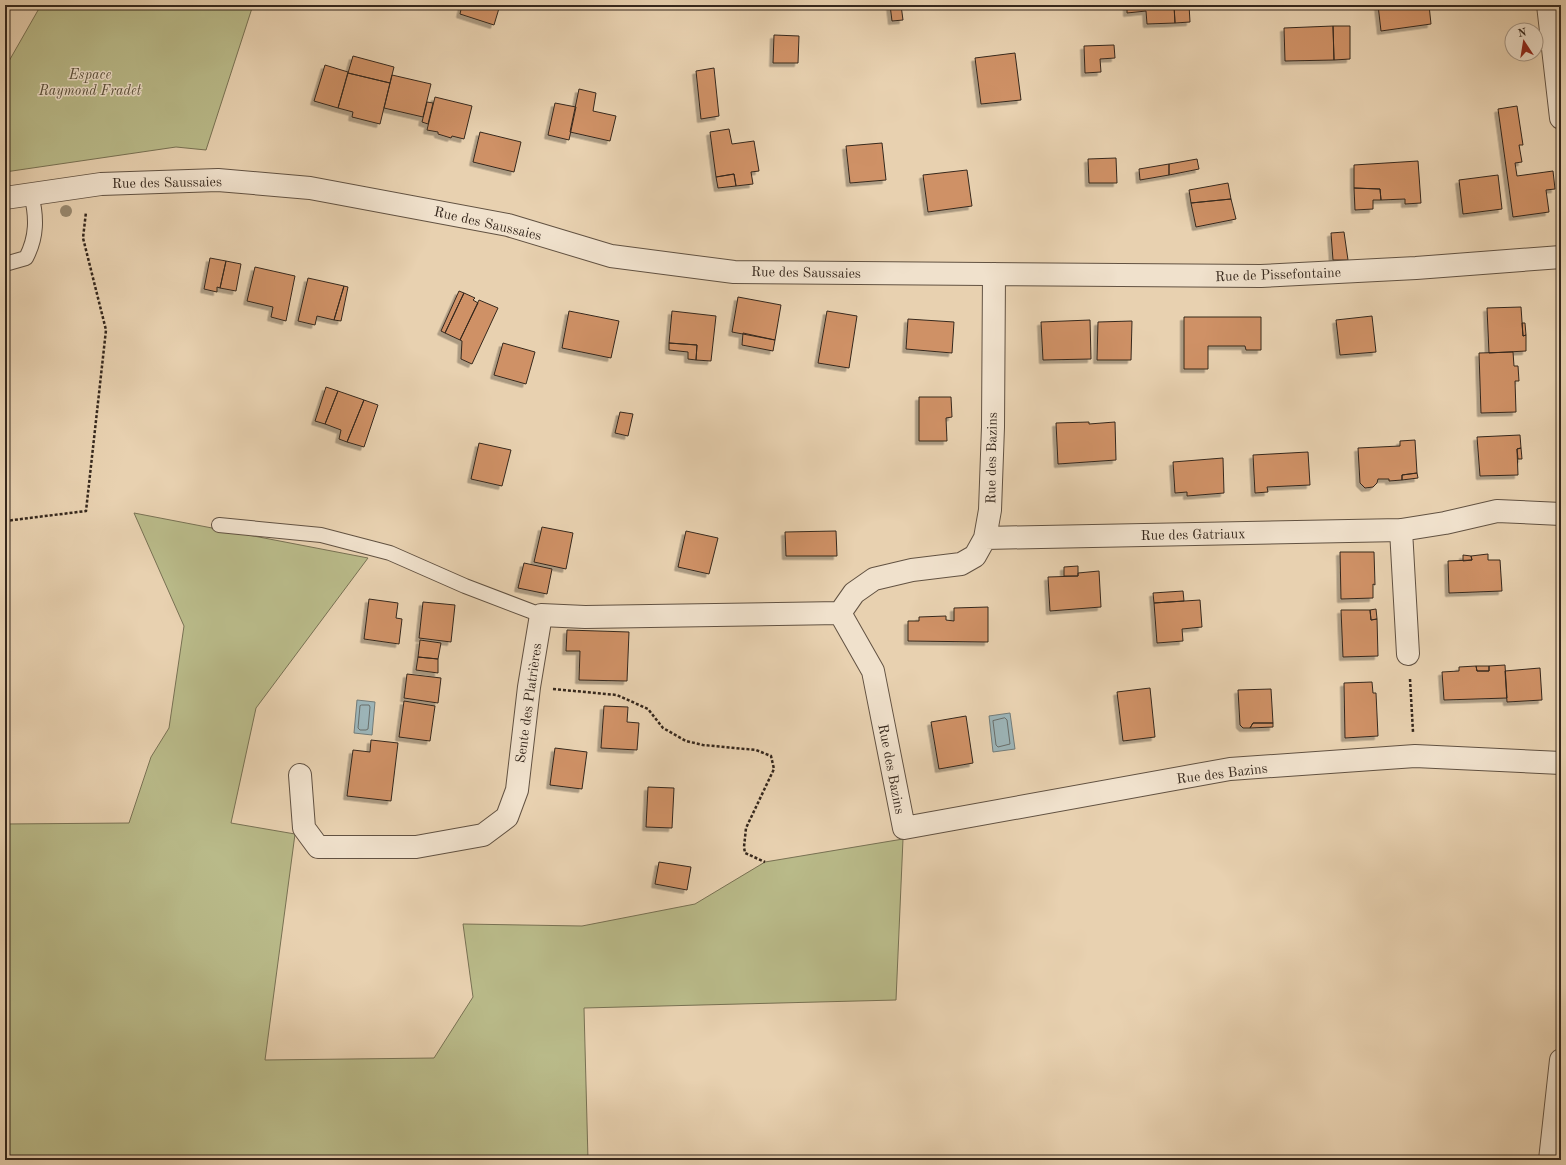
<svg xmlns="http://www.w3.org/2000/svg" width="1566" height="1165" viewBox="0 0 1566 1165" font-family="'Old Standard TT',serif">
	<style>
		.green { fill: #b9ba89; stroke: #787153 }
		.water { fill: #9cb4b7; stroke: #737c79 }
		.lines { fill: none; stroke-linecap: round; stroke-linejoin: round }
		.shore { stroke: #696e6a; stroke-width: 1 }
		.building { fill: #cf9166; stroke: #36281d; filter: url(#shadow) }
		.lane-casing { stroke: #625242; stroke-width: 16 }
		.street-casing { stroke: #625242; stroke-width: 24 }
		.path { stroke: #36281d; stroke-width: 2.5; stroke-dasharray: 3 2; stroke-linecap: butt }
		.lane { stroke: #f0e1cc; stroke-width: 14 }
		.street { stroke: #f0e1cc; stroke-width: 22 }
		.tree { fill: #98886e }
		.labels { text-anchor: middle; stroke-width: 3; stroke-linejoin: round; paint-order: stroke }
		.park-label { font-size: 14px; font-style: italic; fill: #574c38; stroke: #f0e1cc }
		.street-label { font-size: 14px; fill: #36281d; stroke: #f0e1cc }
	</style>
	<defs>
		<filter id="shadow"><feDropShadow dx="-3.5" dy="3.5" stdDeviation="0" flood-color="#0004"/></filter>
	</defs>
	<rect width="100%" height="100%" fill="#e8d1b0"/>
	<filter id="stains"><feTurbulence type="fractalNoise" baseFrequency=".005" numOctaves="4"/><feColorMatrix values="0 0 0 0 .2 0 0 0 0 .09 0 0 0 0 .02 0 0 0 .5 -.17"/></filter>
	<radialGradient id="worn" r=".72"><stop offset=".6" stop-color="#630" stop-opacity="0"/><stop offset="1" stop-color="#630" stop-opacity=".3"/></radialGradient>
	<!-- green -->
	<path class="green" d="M41 5H253L206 150 176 147 5 172V68Z
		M134 513 368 558 256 708 231 823 295 834 265 1060 434 1058 473 997 463 924 582 926 695 904 765 862 903 839 896 1000 584 1008 588 1160H5V824L129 823 151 757 169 728 184 626Z"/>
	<!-- water -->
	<path class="water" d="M357 700 375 702 372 735 354 733Z
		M1010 713 1015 749 993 752 989 716Z"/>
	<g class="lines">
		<!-- shore -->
		<path class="shore" d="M362 705H369L370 707 368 729 366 730H360L358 728 360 706Z
			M1005 718 1007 720 1010 744 998 747 996 745 993 721Z"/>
	</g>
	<!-- building -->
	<path class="building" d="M462 5H500L494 25 460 14Z
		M890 5H901L903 20 892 21Z
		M1127 5H1174L1175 23 1147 24 1146 11 1127 13Z
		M1174 5H1189L1190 22 1175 23Z
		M1378 5H1429L1431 24 1381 31Z
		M1333 26 1334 60 1285 61 1284 28Z
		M1333 26H1350V59L1334 60Z
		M774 35 799 36 798 63H773Z
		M1114 45 1115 58 1100 59 1101 72 1085 73 1084 46Z
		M1015 53 1021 100 981 104 975 58Z
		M353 56 394 67 390 83 348 73Z
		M325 65 348 72 338 108 314 101Z
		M714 68 719 116 701 119 696 71Z
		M348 73 390 83 380 124 352 117 353 112 338 108Z
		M392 75 431 84 423 117 384 108Z
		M579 89 596 93 593 111 616 116 610 141 570 132Z
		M435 97 472 106 464 139 452 136 451 138 438 134V132L427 130Z
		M427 102 433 103 428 124 422 122Z
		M555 103 576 107 569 140 548 135Z
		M1517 106 1523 145H1519L1522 162 1515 163 1517 176 1553 171 1555 189 1546 190 1549 212 1513 217 1498 109Z
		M729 129 732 144 754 141 759 171 751 172 753 184 736 186 734 174 716 177 710 132Z
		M480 132 521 142 514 172 473 162Z
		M882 143 886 180 850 183 846 146Z
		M1116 158 1117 183H1089L1088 159Z
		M1197 159 1199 169 1169 175V164Z
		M1418 161 1421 203 1405 204V199L1381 200 1380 189 1354 188V165Z
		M1169 164V175L1140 180 1139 169Z
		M967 170 972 206 928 212 923 175Z
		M734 174 736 186 718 188 716 177Z
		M1498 175 1502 209 1463 214 1459 180Z
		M1228 183 1231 199 1191 203 1189 190Z
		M1354 188 1380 189 1381 200H1373V209L1355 210Z
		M1231 199 1236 219 1196 227 1191 203Z
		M1344 232 1348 260H1333L1331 233Z
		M210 258 226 261 220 288 217 287V292L204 289Z
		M226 261 241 264 236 291 220 288Z
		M255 267 295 276 286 321 271 317 273 307 247 301Z
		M308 278 344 286 334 320 317 316 315 325 298 321Z
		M344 286 348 287 341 321 334 320Z
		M459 291 464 293 445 333 441 331Z
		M464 293 475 298 473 300 478 303 460 340 445 333Z
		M738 297 781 305 775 340 732 332Z
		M479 300 498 308 472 364 461 359 462 341 460 340Z
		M1521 307 1523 336 1526 335V351L1489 353 1487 308Z
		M569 311 619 321 611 358 562 348Z
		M672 311 716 316 711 361 696 360 697 345 669 343Z
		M827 311 857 316 849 368 818 363Z
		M1372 316 1376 352 1340 355 1336 320Z
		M1184 317H1261V350H1246L1245 346H1208V369H1184Z
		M908 319 954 322 952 353 906 349Z
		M1090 320 1091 359 1043 360 1041 322Z
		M1132 321 1131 360H1097L1098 322Z
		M1522 323H1525L1526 335 1523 336Z
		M743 333 775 340 773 351 742 345Z
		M503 343 535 352 526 384 494 375Z
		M669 343 697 345 696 360 688 359V352L669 350Z
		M1513 352 1514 366H1518L1519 381H1515L1516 412 1481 413 1479 353Z
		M326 387 338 391 325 424 315 421Z
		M338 391 364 400 347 442 339 439 341 430 325 424Z
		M919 397H951L952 417 946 418 947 441H919Z
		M364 400 378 405 364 447 347 442Z
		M620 412 633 414 628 436 615 433Z
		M1089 422V424L1115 422 1116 460 1058 464 1056 423Z
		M1520 435 1521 448 1517 449 1518 475 1480 476 1477 437Z
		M1415 440 1417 473 1402 475V480L1389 481V479H1378L1377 483 1373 487 1365 488 1360 483 1358 448 1400 446V441Z
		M479 443 511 450 502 486 471 479Z
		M1521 448 1522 459H1518L1517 449Z
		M1308 452 1310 485 1267 487 1268 492 1255 493 1253 455Z
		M1223 458 1224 493 1187 496V492L1175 493 1173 462Z
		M1417 473 1418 478 1402 480V475Z
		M542 527 573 533 566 569 534 562Z
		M686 531 718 538 709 574 678 567Z
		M836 531 837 556H786L785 532Z
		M1340 552H1374L1375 585 1373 584V598L1341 599Z
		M1488 554V560H1500L1502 591 1449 593 1448 561 1472 560 1471 556Z
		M1463 555 1471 556 1472 560 1463 561Z
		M524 563 552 569 547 594 518 588Z
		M1078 566V576H1064V567Z
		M1099 571 1101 607 1050 611 1048 577 1078 576V573Z
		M1183 591 1184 601 1154 603 1153 593Z
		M369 599 398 603 396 618 402 619 399 644 364 639Z
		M1200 600 1202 627 1182 629 1183 641 1157 643 1154 603Z
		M423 602 455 605 451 642 419 638Z
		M988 607V642L908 641V621H919V617L946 616V620L954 621V608Z
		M1376 609 1377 619 1371 620 1370 610Z
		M1341 610H1370L1371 620 1377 619 1378 656 1343 657Z
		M567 630 629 632 627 681 579 680 580 651H566Z
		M420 640 441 643 438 659 418 657Z
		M418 657 438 659V673L416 670Z
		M1505 665 1507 698 1444 700 1442 672 1459 671V667L1476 666 1477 671H1489V666Z
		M1476 666H1489V671H1477Z
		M1540 668 1542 700 1507 702 1505 671Z
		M407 674 441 678 438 703 404 698Z
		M1372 682 1373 693H1376L1378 736 1345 738 1344 683Z
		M1150 688 1155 737 1123 741 1117 692Z
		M1271 689 1273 723H1253L1250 728H1243L1240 725 1238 690Z
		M404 701 435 706 430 741 399 737Z
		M604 706 628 707 627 722 639 723 637 750 601 748Z
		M966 716 973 763 939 769 931 722Z
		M1253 723H1273V727L1250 728Z
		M371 740 398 743 391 801 347 796 353 750 370 752Z
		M555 748 587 752 582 789 550 785Z
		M648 787 674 788 672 828 646 827Z
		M659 862 691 867 687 890 655 884Z"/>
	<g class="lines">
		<defs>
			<path id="lane" d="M5 264 26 258C37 237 37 217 31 194
				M219 525 321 535 390 553 465 586 541 615"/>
			<path id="street" d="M1548 5 1561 118
				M5 198 101 184 218 180 310 188 508 225 611 256 734 272 1261 276 1416 268 1561 257
				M994 274 993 427 990 510 985 538 975 556 961 564 912 570 874 579 854 593 840 613 873 671 904 828 1230 769 1415 756 1561 763
				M1401 530 1408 654
				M985 538 1401 530 1445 523 1497 511 1561 514
				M300 775 304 828 318 847H416L483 835 507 817 517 790 529 687 541 615 585 617 840 613
				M1550 1160 1561 1060"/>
		</defs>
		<!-- lane casing -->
		<use href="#lane" class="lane-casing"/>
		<!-- street casing -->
		<use href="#street" class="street-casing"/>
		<!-- path -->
		<path class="path" d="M5 521 86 511 106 330 83 238 86 212
			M1410 679 1413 732
			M553 689 617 695 648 709 663 728 686 741 703 745 756 750 771 756 774 769 746 828 744 847 745 853 765 862"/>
		<!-- lane -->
		<use href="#lane" class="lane"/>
		<!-- street -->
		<use href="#street" class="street"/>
	</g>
	<!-- trees -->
	<circle class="tree" cx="66" cy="211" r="6"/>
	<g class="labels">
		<!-- park labels -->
		<g class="park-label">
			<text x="90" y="79">Espace<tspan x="90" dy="16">Raymond Fradet</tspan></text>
		</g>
		<!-- street labels -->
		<g class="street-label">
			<text transform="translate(167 182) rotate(-1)" y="5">Rue des Saussaies</text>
			<text transform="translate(488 223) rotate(13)" y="5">Rue des Saussaies</text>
			<text transform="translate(806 272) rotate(1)" y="5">Rue des Saussaies</text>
			<text transform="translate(1278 274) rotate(-2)" y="5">Rue de Pissefontaine</text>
			<text transform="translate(991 458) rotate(-89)" y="5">Rue des Bazins</text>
			<text transform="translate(1193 534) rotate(-1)" y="5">Rue des Gatriaux</text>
			<text transform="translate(528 703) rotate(-82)" y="5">Sente des Platrières</text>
			<text transform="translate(892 769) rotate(79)" y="5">Rue des Bazins</text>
			<text transform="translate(1222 773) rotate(-7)" y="5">Rue des Bazins</text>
		</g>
	</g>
	<!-- margin -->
	<rect width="1566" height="1165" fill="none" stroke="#e8d1b0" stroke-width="20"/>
	<rect x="6" y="6" width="1554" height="1153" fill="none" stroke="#36281d" stroke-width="2"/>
	<rect x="10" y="10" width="1546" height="1145" fill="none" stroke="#36281d"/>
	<!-- north arrow -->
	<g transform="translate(1524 42) rotate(348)"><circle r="19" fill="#f0e1cc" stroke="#a69786"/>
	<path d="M0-3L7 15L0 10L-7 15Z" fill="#8f2418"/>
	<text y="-6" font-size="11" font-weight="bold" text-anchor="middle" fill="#36281d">N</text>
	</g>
	<rect width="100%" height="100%" filter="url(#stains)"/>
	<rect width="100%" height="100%" fill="url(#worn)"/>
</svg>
